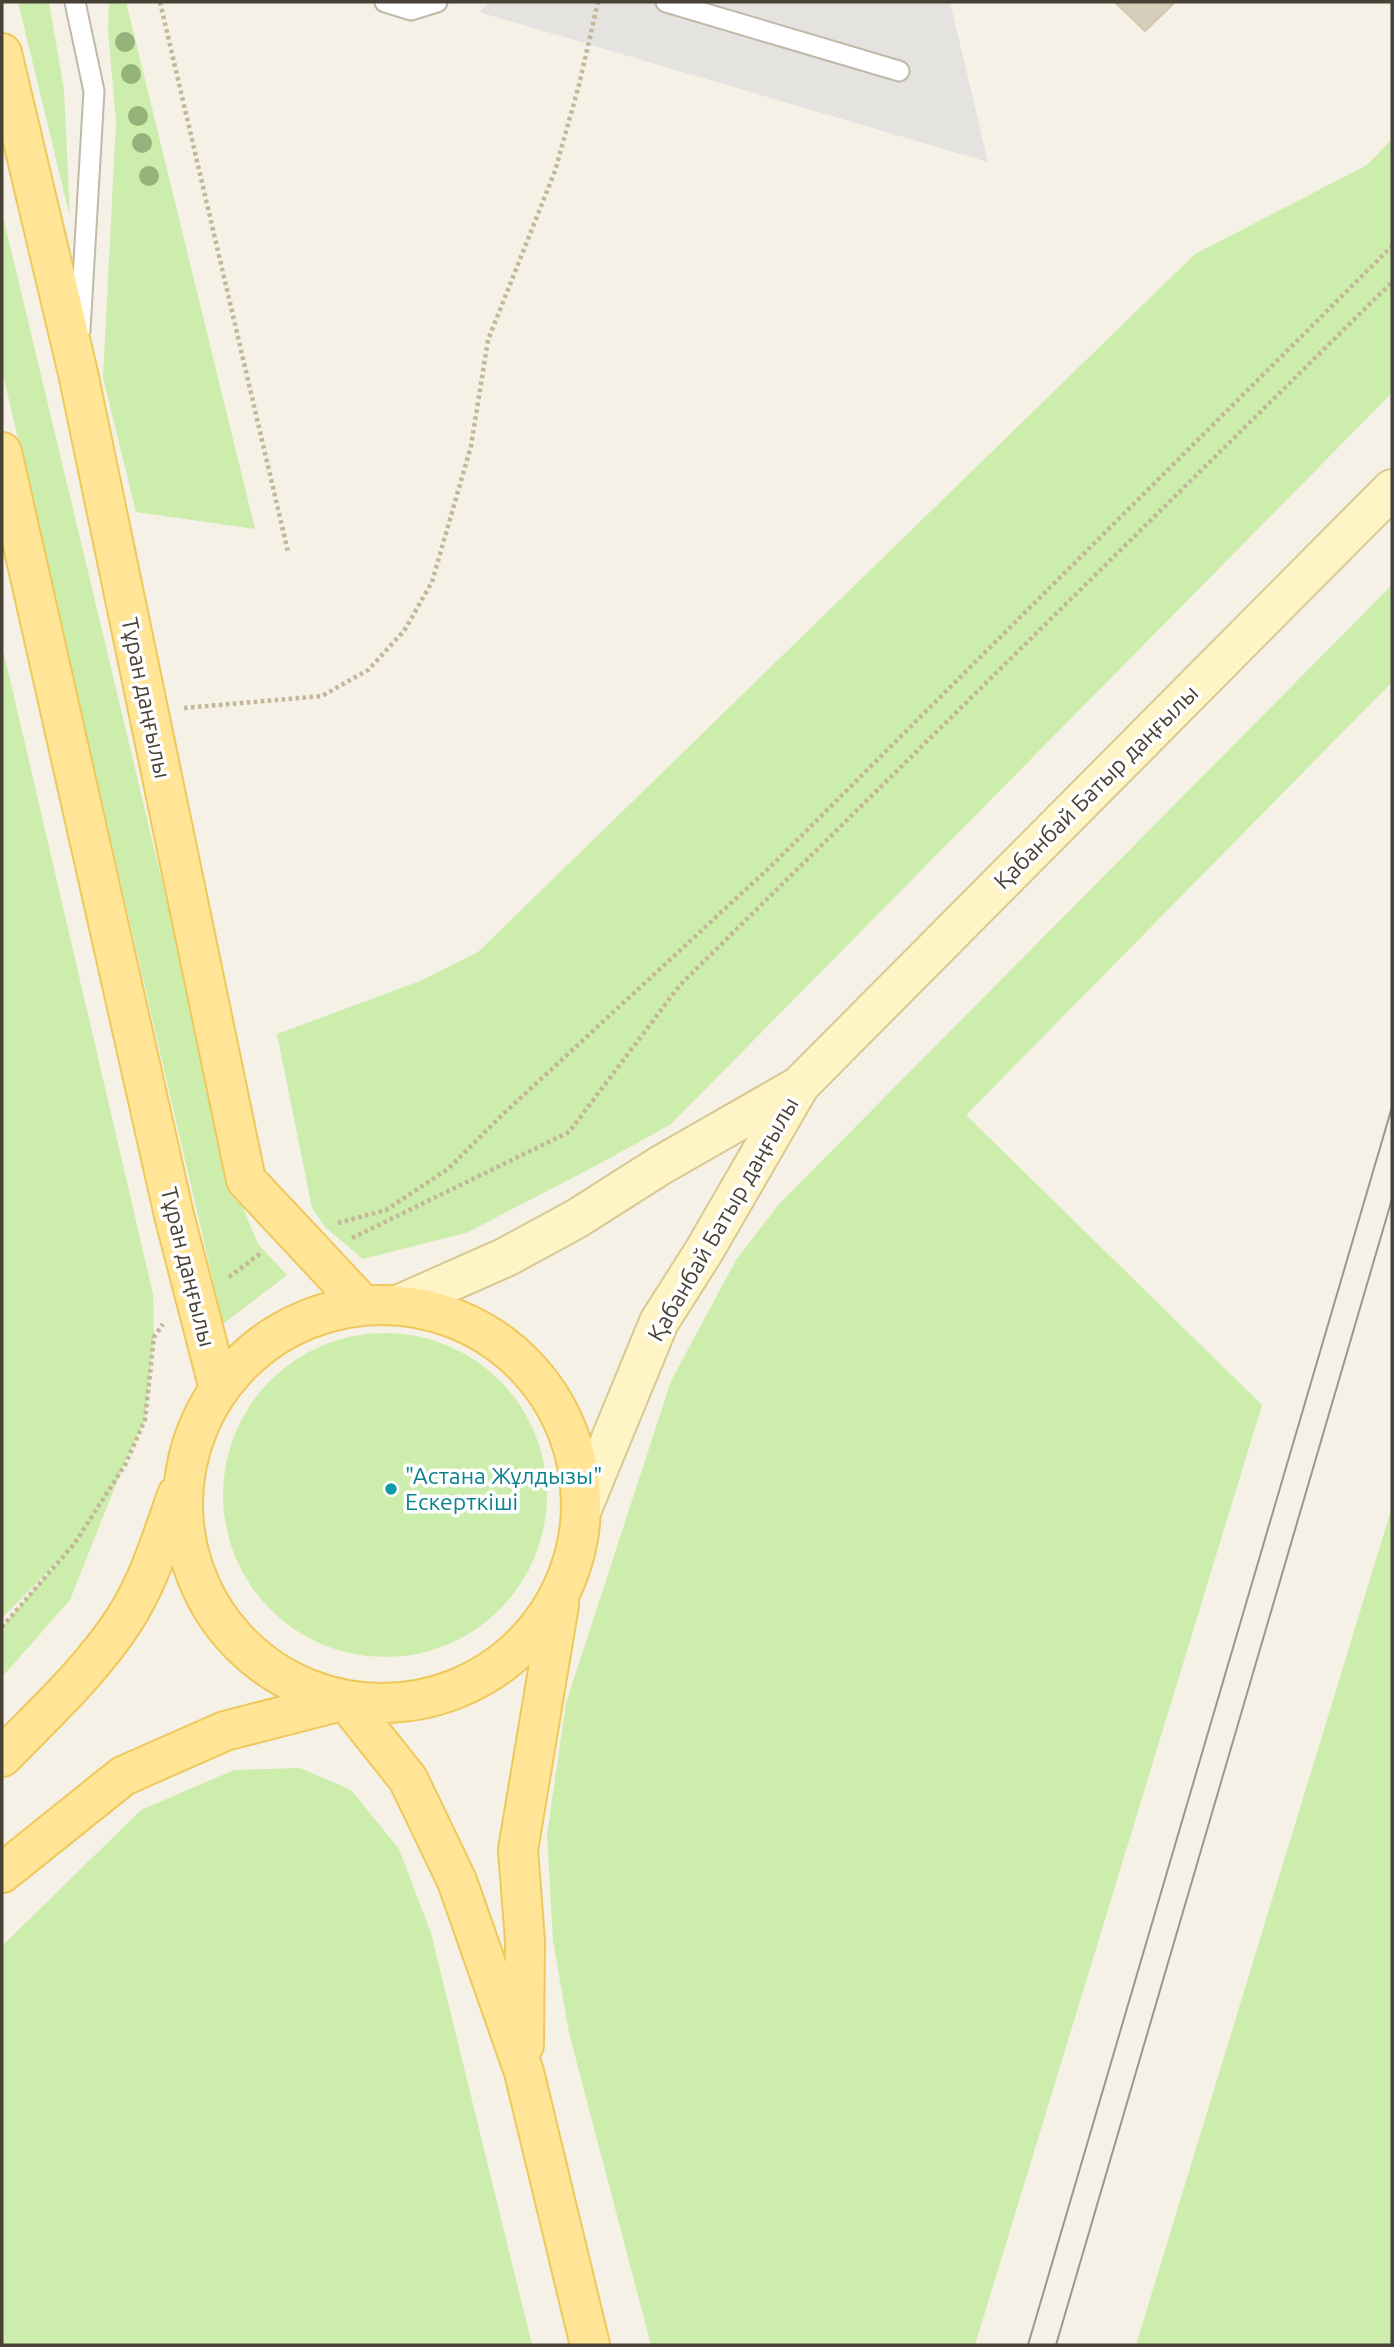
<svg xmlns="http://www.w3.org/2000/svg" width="1394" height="2347" viewBox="0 0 1394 2347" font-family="Ubuntu,sans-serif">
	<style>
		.green { fill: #ccedab }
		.parking { fill: #e5e3df }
		.building { fill: #d7cdbb; stroke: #d3c6ad; stroke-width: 2 }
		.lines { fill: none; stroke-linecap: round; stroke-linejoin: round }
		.lane-casing { stroke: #c1b9a8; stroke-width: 23 }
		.secondary-casing { stroke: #d8c992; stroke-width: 42 }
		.primary-casing { stroke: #eec85b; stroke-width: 42 }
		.path { stroke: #c4b698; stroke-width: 4.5; stroke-dasharray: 3.5 3.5; stroke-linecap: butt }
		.lane { stroke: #fff; stroke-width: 19 }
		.secondary { stroke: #fff4c6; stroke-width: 38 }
		.primary { stroke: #ffe595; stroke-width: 38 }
		.tram { stroke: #979797; stroke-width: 2 }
		.tree { fill: #93b37a }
		.culture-dot { fill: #0f9aa8; stroke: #fff; stroke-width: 2.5 }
		.labels { text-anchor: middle; stroke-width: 7; stroke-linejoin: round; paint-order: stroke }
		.street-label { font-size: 23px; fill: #484135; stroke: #fff }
		.culture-label { font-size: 23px; fill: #0d838f; stroke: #fff; text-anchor: start }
	</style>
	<rect width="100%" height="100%" fill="#f5f1e6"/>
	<!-- green -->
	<path class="green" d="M18 2H49L64 90 70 217Z
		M109 2H126L255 529 136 512 103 378 116 122 108 30Z
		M1392 139V393L671 1124 601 1163 466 1233 363 1259 325 1227 312 1208 277 1034 420 981 478 952 1195 254 1367 165Z
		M2 212 236 1191 258 1244 287 1275 223 1324 2 370Z
		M1392 585V682L966 1115 1262 1405 975 2345H651L569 2033 553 1940 547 1835 566 1703 671 1381 736 1260 779 1204Z
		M2 645 153 1294 154 1337 145 1420 122 1469 70 1600 2 1677V1627L62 1557 2 1618Z
		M223 1495a162 162 0 1 1 324 0a162 162 0 1 1-324 0Z
		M1392 1507V2345H1136Z
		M300 1768 351 1790 399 1849 431 1933 532 2345H2V1946L141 1810 234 1770Z"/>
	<!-- parking -->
	<path class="parking" d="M490 2H950L988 162 479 12Z"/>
	<!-- building -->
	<path class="building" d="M1115 2H1175L1145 31Z"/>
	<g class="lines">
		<defs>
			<path id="lane" d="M75 2 94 91 80 330
				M385 2 411 10 437 2
				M666 2 899 71"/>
			<path id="secondary" d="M400 1304 506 1257 576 1219 661 1165 799 1086
				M582 1509 659 1322 704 1251 800 1085 1392 489"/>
			<path id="primary" d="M2 53 78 373 246 1180 361 1303
				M2 452 174 1215 218 1385
				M183 1504a199 199 0 1 1 398 0a199 199 0 1 1-398 0Z
				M2 1757C44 1714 91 1671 124 1620 149 1582 162 1537 177 1495
				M2 1873 123 1776 225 1731 345 1700 408 1779 457 1881 524 2072 590 2345
				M524 2045 525 1941 518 1850 559 1605"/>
		</defs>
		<!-- lane casing -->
		<use href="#lane" class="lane-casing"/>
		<!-- secondary casing -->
		<use href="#secondary" class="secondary-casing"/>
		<!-- primary casing -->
		<use href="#primary" class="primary-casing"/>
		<!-- path -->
		<path class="path" d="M160 2 288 552
			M184 708 322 696 368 670 404 631 432 582 471 446 488 340 555 171 579 85 598 2
			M338 1223 386 1210 448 1169 501 1116 768 869 1392 246
			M352 1238 569 1132 680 985 1392 282
			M229 1277 261 1253
			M2 1627 74 1544 125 1465 145 1420 154 1337 163 1324"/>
		<!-- lane -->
		<use href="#lane" class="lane"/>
		<!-- secondary -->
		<use href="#secondary" class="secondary"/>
		<!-- primary -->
		<use href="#primary" class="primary"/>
		<!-- tram -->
		<path class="tram" d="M1028 2345 1392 1107
			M1056 2345 1392 1199"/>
	</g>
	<!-- trees -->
	<g class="tree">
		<circle cx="125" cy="42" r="10"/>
		<circle cx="131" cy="74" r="10"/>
		<circle cx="138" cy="116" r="10"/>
		<circle cx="142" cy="143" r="10"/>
		<circle cx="149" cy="176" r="10"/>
	</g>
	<!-- markers -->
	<circle class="culture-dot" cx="391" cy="1489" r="7"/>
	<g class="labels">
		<!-- street labels -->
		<g class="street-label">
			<text transform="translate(146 698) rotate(78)" y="8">Тұран даңғылы</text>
			<text transform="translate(1096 787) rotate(-45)" y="8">Қабанбай Батыр даңғылы</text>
			<text transform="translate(723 1219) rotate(-60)" y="8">Қабанбай Батыр даңғылы</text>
			<text transform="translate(188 1267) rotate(76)" y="8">Тұран даңғылы</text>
		</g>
		<!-- culture labels -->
		<g class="culture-label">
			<text x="405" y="1484">"Астана Жұлдызы"<tspan x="405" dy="26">Ескерткіші</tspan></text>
		</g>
	</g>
	<!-- border -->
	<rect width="1394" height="2347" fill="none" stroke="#484135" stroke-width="7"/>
</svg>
